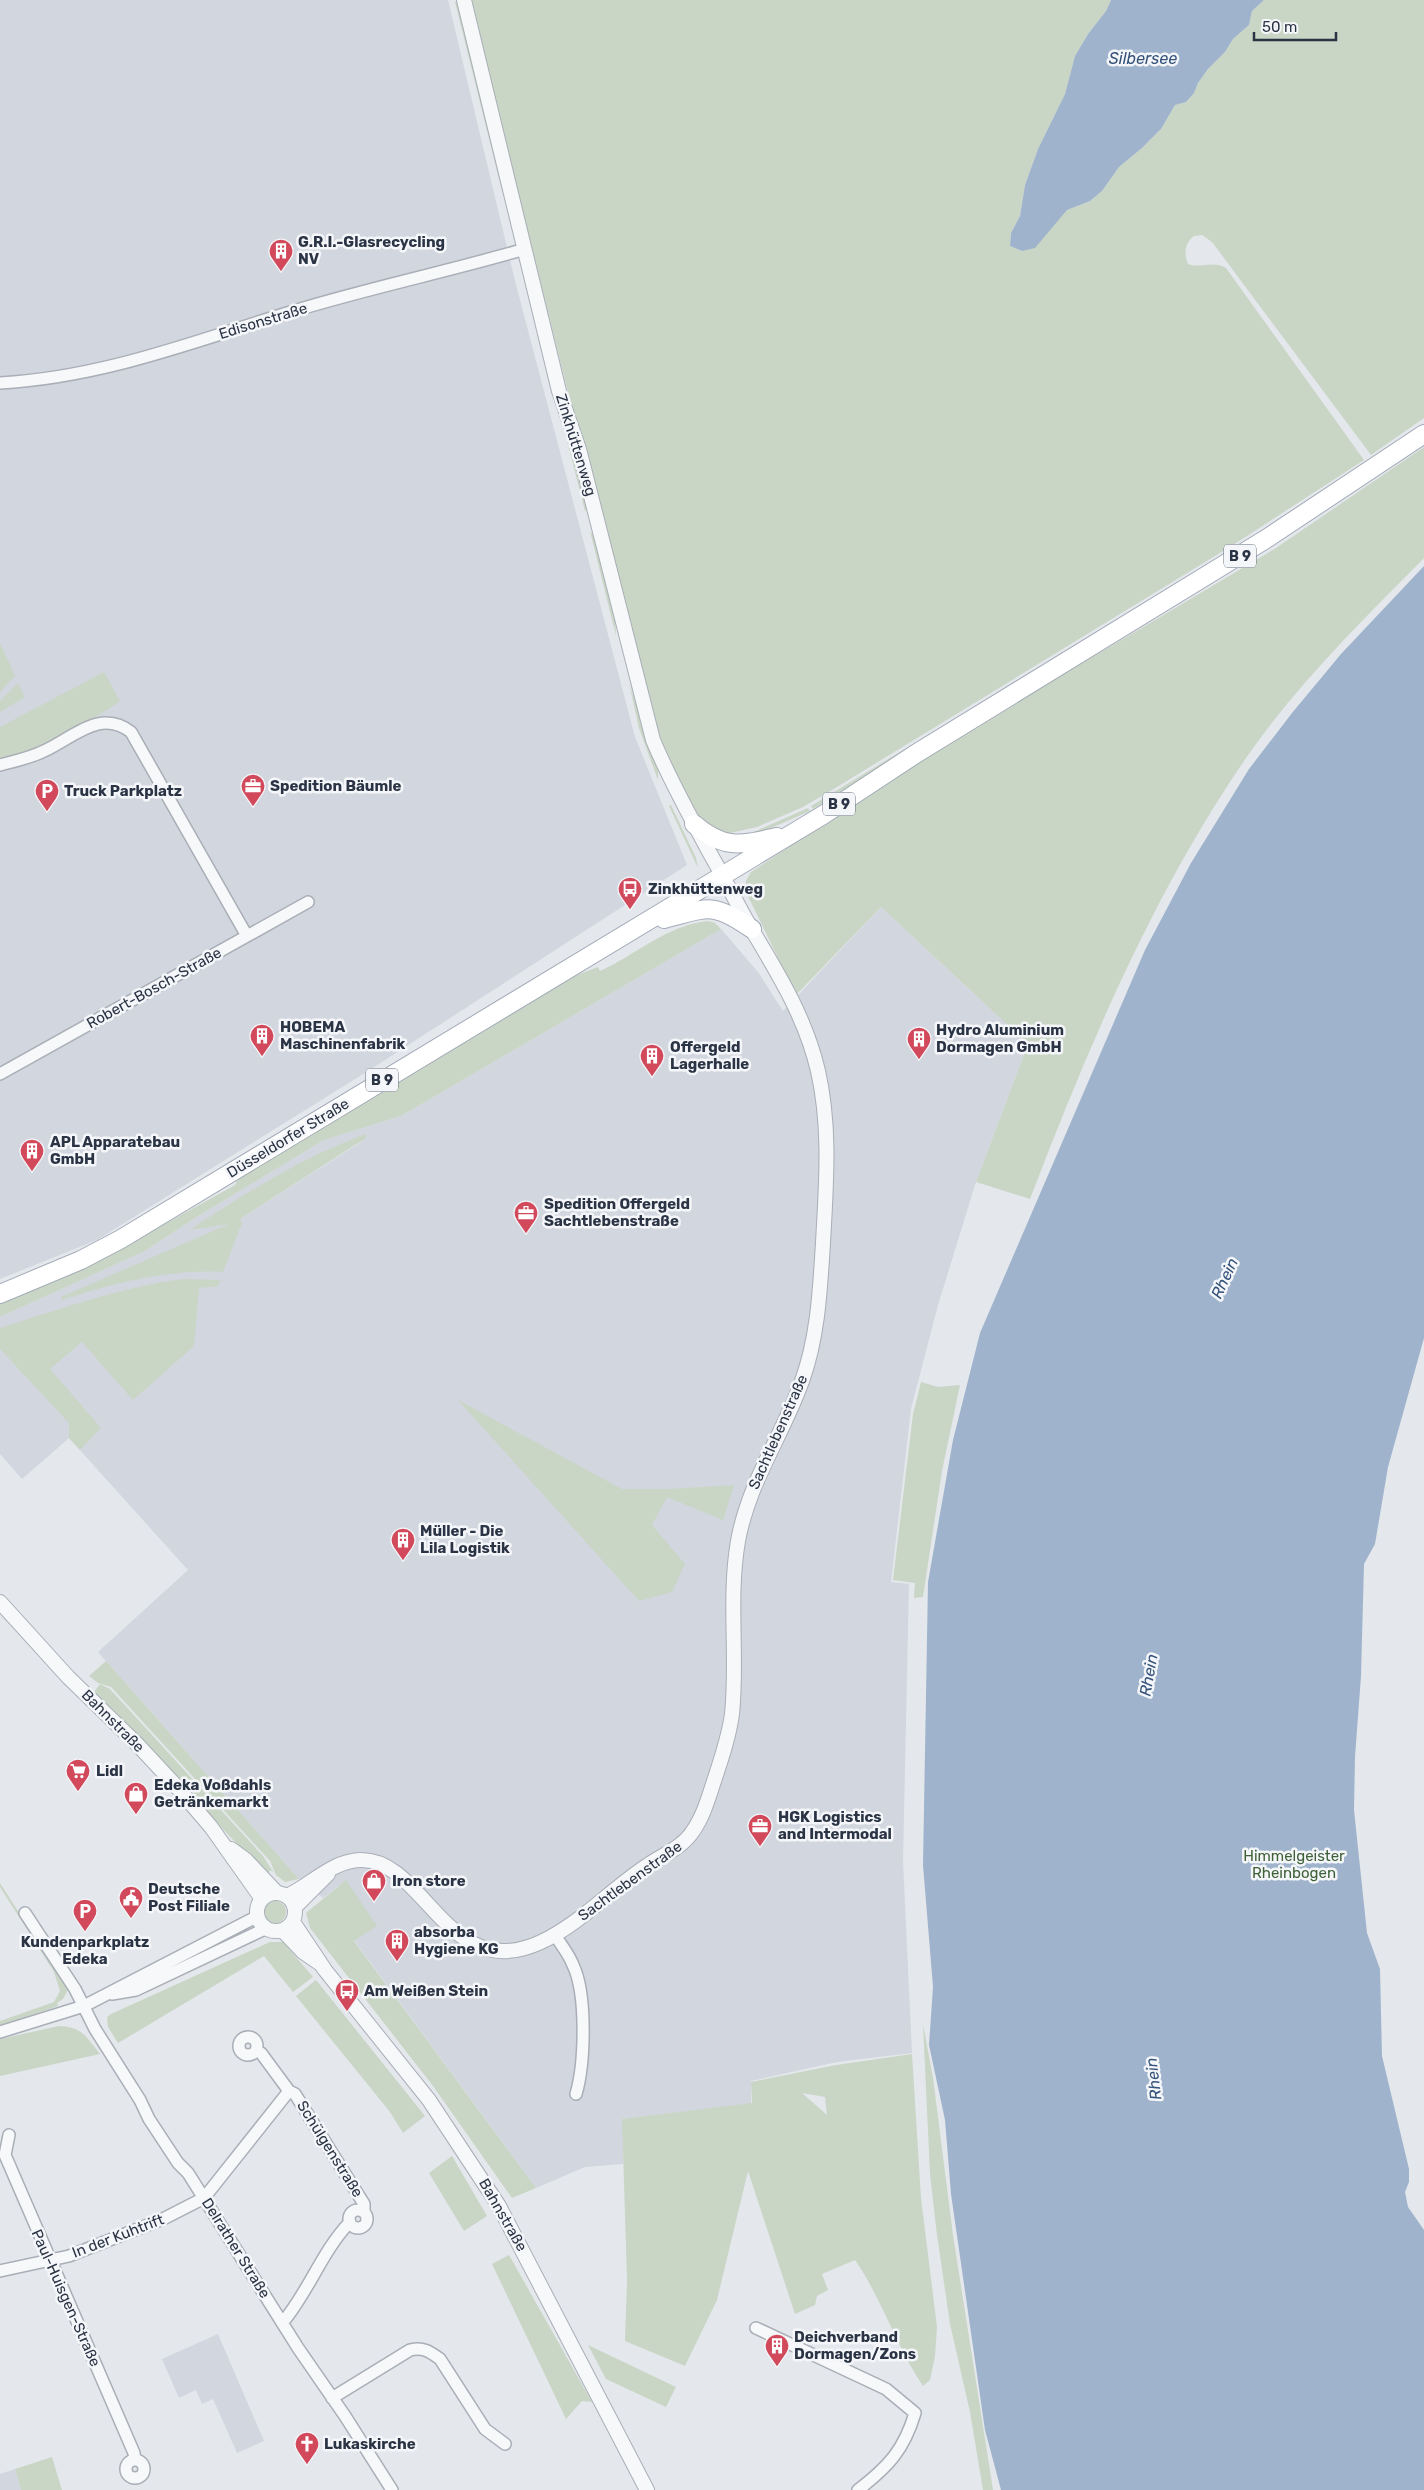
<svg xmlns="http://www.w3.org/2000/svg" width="1424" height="2490" viewBox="0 0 1424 2490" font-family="Rubik,sans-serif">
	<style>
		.built { fill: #d2d6de; fill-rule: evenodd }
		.green { fill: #c9d6c5; fill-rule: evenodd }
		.water { fill: #9fb4cc }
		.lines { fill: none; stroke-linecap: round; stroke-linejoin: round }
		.minor-casing { stroke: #a9aeb7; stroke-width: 14 }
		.tertiary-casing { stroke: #a9aeb7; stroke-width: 16 }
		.primary-casing { stroke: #a3abb8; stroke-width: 20 }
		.minor { stroke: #f7f8fa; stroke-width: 11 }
		.tertiary { stroke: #f7f8fa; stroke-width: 14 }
		.primary { stroke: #fff; stroke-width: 18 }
		.labels { text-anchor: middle; stroke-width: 5; stroke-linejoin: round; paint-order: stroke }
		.shield { fill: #f4f6f9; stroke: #676e7b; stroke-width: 1 }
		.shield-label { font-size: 14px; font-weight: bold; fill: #2b3445 }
		.poi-label { font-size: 15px; font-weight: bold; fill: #2b3445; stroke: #f4f6f9; text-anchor: start }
		.street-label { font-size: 15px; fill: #2b3445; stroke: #f4f6f9 }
		.park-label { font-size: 15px; fill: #3f6138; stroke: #f4f6f9 }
		.water-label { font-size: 16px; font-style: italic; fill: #34527a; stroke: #f4f6f9 }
	</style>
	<rect width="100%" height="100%" fill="#e4e7ec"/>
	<!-- built -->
	<path class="built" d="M0 0H448L515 281 635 737 687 865 368 1071 97 1240 0 1279Z
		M881 907 1028 1044 976 1182 938 1305 911 1409 891 1582 909 1584 903 1861 912 2053 837 2062 751 2081V2104L623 2119V2164L585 2167 536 2188 354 1940 346 1880 323 1898 299 1879 98 1652 188 1570 69 1438 22 1479 0 1454V1317L145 1251 195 1218 324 1140 401 1116 721 929 758 972 783 1011ZM366 1139 240 1219 232 1222 191 1230Z
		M218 2334 264 2441 237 2453 213 2399 202 2404 196 2390 179 2398 162 2359Z
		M15 2469 21 2490H0V2474Z"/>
	<!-- green -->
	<path class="green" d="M470 0H1111L1106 11 1088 34 1075 56 1065 94 1038 149 1025 185 1020 216 1011 233 1010 246 1022 251 1067 210 1090 201 1102 191 1119 167 1142 148 1161 129 1175 105 1186 102 1194 93 1198 83 1208 69 1225 52 1233 39 1249 25 1252 11 1264 0H1424V418L1371 455 1212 242 1202 235 1194 236C1184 244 1184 253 1188 264 1201 269 1214 260 1226 268L1364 460 1233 545 837 787 803 807 757 827 730 833 728 838C721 833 711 830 705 824 693 813 663 756 659 740 654 720 654 703 645 684L571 404Z
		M455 2H456L460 8 506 207Z
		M564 429 572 447 588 507 585 511Z
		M1424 447V558C1360 623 1293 688 1242 764 1152 896 1087 1050 1030 1199L976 1182 1028 1044 881 907 796 995 745 890 746 881 751 872 931 753 1276 548Z
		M590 531 596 540 615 617 616 636Z
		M1238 546 813 809 811 806Z
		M0 643 15 676 0 692Z
		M104 672 120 701C82 728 44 746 0 761V727Z
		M18 683 25 697 0 712V701Z
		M629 683 658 771V780L639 728Z
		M671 805 696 858 698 868 669 806Z
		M808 808 810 811 755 835 749 834Z
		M708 921 715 923 721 929 401 1116 324 1140 195 1218 145 1251 0 1317V1304L111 1254 235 1185 240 1175 551 985 598 967 600 971C636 955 667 925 708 921Z
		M365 1134 366 1138 240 1219 242 1223 223 1272C167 1269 115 1283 62 1300L61 1297 229 1224 190 1230C245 1193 302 1158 365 1134Z
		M184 1279 220 1280 218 1286 199 1288 194 1346 133 1400 82 1342 50 1369 101 1428 80 1450 69 1438V1423L0 1349V1328C61 1309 121 1287 184 1279Z
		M921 1382 938 1387 960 1385 942 1471 923 1597 914 1598 915 1583 893 1580 913 1414Z
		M458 1400 622 1489H670L734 1485 723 1520 667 1497 652 1525 685 1564 672 1592 639 1601Z
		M106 1661 299 1879 285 1882 276 1875 270 1861 111 1687 98 1683 89 1676Z
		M100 1684 110 1689 263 1856 274 1873 270 1870 268 1877 94 1692Z
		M346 1880 377 1926 354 1941 536 2188 512 2198 433 2086 310 1928 306 1913Z
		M0 1883 68 1990 63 1999 57 2003 58 2006 0 2026V2021L54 2002 60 1991 54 1972 0 1887Z
		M264 1912a11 11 0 1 1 22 0a11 11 0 1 1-22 0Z
		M270 1942H283L313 1977 293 1992 264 1956 118 2043 108 2027 107 2017 111 2014Z
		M316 1980 425 2116 403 2133 390 2112 296 1996Z
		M923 2024 933 2078 953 2235 993 2490H983L970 2412 950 2324 937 2235 930 2174Z
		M59 2026C83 2027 86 2037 100 2054L0 2076V2039Z
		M912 2054 921 2198 937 2327 935 2356 930 2380 923 2386C896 2346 882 2299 855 2260L822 2274 828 2290 817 2296 815 2305 795 2314 748 2171 717 2300 685 2366 625 2341 627 2280 622 2119 752 2103 751 2082 836 2065ZM802 2093 825 2097 827 2115Z
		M452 2156 487 2216 464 2231 429 2173Z
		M509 2255 592 2402 582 2401 566 2419 492 2264Z
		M588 2345 676 2387 666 2407 606 2379Z
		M52 2457 62 2490H21L15 2469Z"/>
	<!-- water -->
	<path class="water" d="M1111 0H1264L1252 11 1249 25 1233 39 1225 52 1208 69 1198 83 1194 93 1186 102 1175 105 1161 129 1142 148 1119 167 1102 191 1090 201 1067 210 1035 248 1022 251 1010 246 1011 233 1020 216 1025 185 1038 149 1065 94 1075 56 1088 34 1106 11Z
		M1424 566V1338L1388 1467 1375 1544 1364 1564 1361 1676 1355 1757 1354 1810 1367 1933 1380 1969 1382 2056 1409 2169V2182L1405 2192 1408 2207 1424 2230V2490H1001L985 2430 951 2194 945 2120 929 2045 933 1987 923 1865 928 1582 953 1440 980 1333 1145 950 1191 863 1249 769 1292 713 1341 654Z"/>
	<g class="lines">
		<defs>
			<path id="minor" d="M0 383C106 377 197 340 297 310 373 287 450 271 525 249
				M0 765C15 761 30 758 44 751 73 738 100 708 131 732L247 936
				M0 1074 308 902
				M25 1913 75 1989 95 2029 140 2100 149 2119 178 2163 188 2173 298 2348 345 2416 392 2490
				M555 1935C561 1945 569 1954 573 1965 587 1994 585 2063 576 2094
				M112 1994 136 1990 267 1928
				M0 2032 84 2006 258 1916
				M239 2046a9 9 0 1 1 18 0a9 9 0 1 1-18 0Z
				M256 2051 261 2053 289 2091 295 2094 364 2204V2212
				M9 2135 5 2155 134 2453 135 2460
				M349 2219a9 9 0 1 1 18 0a9 9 0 1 1-18 0Z
				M0 2271 69 2256 163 2219 204 2198 289 2091
				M283 2322C309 2291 322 2251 350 2222
				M756 2328 886 2389 915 2413C904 2450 888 2467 858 2490
				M332 2398 410 2350C423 2347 429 2351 440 2359L485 2429 505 2444
				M126 2469a9 9 0 1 1 18 0a9 9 0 1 1-18 0Z"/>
			<path id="tertiary" d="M0 1602 68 1677 137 1744 176 1786 211 1827 262 1899
				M231 1849 246 1860 277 1893
				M257 1912a19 19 0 1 1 38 0a19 19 0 1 1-38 0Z
				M287 1896C311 1885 332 1861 360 1860 425 1858 447 1986 541 1942 580 1924 611 1889 648 1865 664 1854 682 1848 693 1831 704 1815 709 1796 715 1778 722 1757 729 1736 732 1714 738 1657 728 1599 738 1541 749 1481 782 1437 802 1381 818 1337 820 1290 823 1243 826 1185 831 1128 818 1071 806 1019 779 975 752 930 738 906 726 881 712 857 691 818 670 781 653 740L579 449 559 391 464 0
				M295 1907 328 1874
				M293 1922 325 1970 429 2100 499 2206 647 2490
				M282 1930 303 1952 319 1963"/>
			<path id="primary" d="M694 824C724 850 741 845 777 837
				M664 919C708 908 712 901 752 929
				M0 1294 81 1260 121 1239 823 815 917 753 1266 539 1424 434"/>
		</defs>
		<!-- minor casing -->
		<use href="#minor" class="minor-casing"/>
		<!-- tertiary casing -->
		<use href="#tertiary" class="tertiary-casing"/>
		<!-- primary casing -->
		<use href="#primary" class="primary-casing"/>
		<!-- minor -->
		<use href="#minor" class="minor"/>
		<!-- tertiary -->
		<use href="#tertiary" class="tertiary"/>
		<!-- primary -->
		<use href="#primary" class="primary"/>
	</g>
	<!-- icons -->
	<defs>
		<symbol id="building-pin" viewBox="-11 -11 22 30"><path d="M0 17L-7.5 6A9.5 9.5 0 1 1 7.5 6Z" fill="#d1495b" stroke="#f4f6f9"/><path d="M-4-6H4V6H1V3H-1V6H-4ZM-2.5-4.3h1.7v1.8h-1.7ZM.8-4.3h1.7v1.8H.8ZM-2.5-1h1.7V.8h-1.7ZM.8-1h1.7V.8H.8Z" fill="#fff"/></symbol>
		<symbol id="office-pin" viewBox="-11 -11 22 30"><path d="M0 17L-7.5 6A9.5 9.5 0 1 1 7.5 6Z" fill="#d1495b" stroke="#f4f6f9"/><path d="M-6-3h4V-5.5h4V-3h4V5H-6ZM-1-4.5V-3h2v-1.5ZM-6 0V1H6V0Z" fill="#fff"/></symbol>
		<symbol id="parking-pin" viewBox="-11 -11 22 30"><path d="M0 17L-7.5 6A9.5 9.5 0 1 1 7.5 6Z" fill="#d1495b" stroke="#f4f6f9"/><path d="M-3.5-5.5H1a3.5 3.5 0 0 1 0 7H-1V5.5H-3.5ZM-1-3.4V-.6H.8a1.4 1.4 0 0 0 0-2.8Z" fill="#fff"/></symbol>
		<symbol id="bus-pin" viewBox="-11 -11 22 30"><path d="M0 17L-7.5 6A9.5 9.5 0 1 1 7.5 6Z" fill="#d1495b" stroke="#f4f6f9"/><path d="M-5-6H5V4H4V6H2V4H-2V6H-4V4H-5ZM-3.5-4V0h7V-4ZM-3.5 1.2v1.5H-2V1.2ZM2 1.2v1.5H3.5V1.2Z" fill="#fff"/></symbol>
		<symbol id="supermarket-pin" viewBox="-11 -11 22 30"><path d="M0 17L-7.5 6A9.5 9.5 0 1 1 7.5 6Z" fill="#d1495b" stroke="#f4f6f9"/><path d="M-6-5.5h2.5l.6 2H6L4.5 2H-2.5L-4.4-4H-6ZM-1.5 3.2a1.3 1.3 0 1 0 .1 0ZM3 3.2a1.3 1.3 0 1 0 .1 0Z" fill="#fff"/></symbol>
		<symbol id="shop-pin" viewBox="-11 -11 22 30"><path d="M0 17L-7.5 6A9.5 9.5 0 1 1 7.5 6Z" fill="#d1495b" stroke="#f4f6f9"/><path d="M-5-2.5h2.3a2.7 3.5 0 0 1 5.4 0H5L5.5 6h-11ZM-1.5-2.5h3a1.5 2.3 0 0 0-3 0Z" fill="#fff"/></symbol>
		<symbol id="civic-pin" viewBox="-11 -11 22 30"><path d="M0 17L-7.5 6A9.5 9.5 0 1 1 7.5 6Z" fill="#d1495b" stroke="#f4f6f9"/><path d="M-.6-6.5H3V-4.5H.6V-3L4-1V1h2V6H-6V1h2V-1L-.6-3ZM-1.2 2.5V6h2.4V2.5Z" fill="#fff"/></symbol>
		<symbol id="church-pin" viewBox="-11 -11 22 30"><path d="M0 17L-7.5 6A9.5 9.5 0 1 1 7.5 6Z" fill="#d1495b" stroke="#f4f6f9"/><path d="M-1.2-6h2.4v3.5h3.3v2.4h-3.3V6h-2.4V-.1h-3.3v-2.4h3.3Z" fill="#fff"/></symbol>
	</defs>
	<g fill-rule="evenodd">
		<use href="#building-pin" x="267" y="237" width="28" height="38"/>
		<use href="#office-pin" x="239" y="772" width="28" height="38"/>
		<use href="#parking-pin" x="33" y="777" width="28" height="38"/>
		<use href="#bus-pin" x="616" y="875" width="28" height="38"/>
		<use href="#building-pin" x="248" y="1022" width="28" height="38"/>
		<use href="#building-pin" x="905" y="1025" width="28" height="38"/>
		<use href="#building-pin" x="638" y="1042" width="28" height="38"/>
		<use href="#building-pin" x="18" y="1137" width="28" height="38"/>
		<use href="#office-pin" x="512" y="1199" width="28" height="38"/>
		<use href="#building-pin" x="389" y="1526" width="28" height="38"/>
		<use href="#supermarket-pin" x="64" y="1757" width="28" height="38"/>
		<use href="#shop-pin" x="122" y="1780" width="28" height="38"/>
		<use href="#office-pin" x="746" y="1812" width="28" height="38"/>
		<use href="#shop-pin" x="360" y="1867" width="28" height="38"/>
		<use href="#civic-pin" x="117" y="1884" width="28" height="38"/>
		<use href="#parking-pin" x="71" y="1897" width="28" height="38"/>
		<use href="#building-pin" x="383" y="1927" width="28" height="38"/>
		<use href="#bus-pin" x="333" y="1977" width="28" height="38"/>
		<use href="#building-pin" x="763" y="2332" width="28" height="38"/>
		<use href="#church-pin" x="293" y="2430" width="28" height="38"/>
	</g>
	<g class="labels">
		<!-- shield labels -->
		<g class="shield">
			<rect x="1224" y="544.5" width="32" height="23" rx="4"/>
			<rect x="823" y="792.5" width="32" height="23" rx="4"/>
			<rect x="366" y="1068.5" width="32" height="23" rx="4"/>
		</g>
		<g class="shield-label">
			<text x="1240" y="561">B 9</text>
			<text x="839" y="809">B 9</text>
			<text x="382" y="1085">B 9</text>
		</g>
		<!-- poi labels -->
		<g class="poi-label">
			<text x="298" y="247">G.R.I.-Glasrecycling<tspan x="298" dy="17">NV</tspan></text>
			<text x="270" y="791">Spedition Bäumle</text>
			<text x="64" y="796">Truck Parkplatz</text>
			<text x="648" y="894">Zinkhüttenweg</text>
			<text x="280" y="1032">HOBEMA<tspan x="280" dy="17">Maschinenfabrik</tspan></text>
			<text x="936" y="1035">Hydro Aluminium<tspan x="936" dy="17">Dormagen GmbH</tspan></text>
			<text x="670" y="1052">Offergeld<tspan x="670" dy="17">Lagerhalle</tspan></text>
			<text x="50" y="1147">APL Apparatebau<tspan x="50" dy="17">GmbH</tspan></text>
			<text x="544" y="1209">Spedition Offergeld<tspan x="544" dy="17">Sachtlebenstraße</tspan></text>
			<text x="420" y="1536">Müller - Die<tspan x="420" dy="17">Lila Logistik</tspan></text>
			<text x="96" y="1776">Lidl</text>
			<text x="154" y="1790">Edeka Voßdahls<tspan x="154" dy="17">Getränkemarkt</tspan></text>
			<text x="778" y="1822">HGK Logistics<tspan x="778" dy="17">and Intermodal</tspan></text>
			<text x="392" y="1886">Iron store</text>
			<text x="148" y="1894">Deutsche<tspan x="148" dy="17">Post Filiale</tspan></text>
			<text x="414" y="1937">absorba<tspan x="414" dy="17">Hygiene KG</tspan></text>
			<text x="85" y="1947" text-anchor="middle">Kundenparkplatz<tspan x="85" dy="17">Edeka</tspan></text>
			<text x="364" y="1996">Am Weißen Stein</text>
			<text x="794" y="2342">Deichverband<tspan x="794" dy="17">Dormagen/Zons</tspan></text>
			<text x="324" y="2449">Lukaskirche</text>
		</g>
		<!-- street labels -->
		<g class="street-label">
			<text transform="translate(263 321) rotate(-17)" y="5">Edisonstraße</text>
			<text transform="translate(576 445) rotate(73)" y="5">Zinkhüttenweg</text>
			<text transform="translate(154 988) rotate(-29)" y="5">Robert-Bosch-Straße</text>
			<text transform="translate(288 1138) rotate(-31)" y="5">Düsseldorfer Straße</text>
			<text transform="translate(778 1432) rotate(-66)" y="5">Sachtlebenstraße</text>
			<text transform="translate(113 1721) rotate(45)" y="5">Bahnstraße</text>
			<text transform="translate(630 1881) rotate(-36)" y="5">Sachtlebenstraße</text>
			<text transform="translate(330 2149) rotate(58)" y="5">Schülgenstraße</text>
			<text transform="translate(503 2215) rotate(60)" y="5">Bahnstraße</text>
			<text transform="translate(118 2236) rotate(-21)" y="5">In der Kuhtrift</text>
			<text transform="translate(236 2248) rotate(58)" y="5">Delrather Straße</text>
			<text transform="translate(66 2298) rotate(66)" y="5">Paul-Huisgen-Straße</text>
		</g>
		<!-- park labels -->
		<g class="park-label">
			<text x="1294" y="1861">Himmelgeister<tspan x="1294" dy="17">Rheinbogen</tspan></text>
		</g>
		<!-- water labels -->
		<g class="water-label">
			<text x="1143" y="64">Silbersee</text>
			<text transform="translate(1224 1278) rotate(-65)" y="6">Rhein</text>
			<text transform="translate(1148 1675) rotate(-80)" y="6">Rhein</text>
			<text transform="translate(1153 2079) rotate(-97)" y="6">Rhein</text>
		</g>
	</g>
	<!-- scale -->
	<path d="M1254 32v8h82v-8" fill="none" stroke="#2b3445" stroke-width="2.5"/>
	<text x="1262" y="32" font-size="15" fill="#2b3445" stroke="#f4f6f9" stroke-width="4" paint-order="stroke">50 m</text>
</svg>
